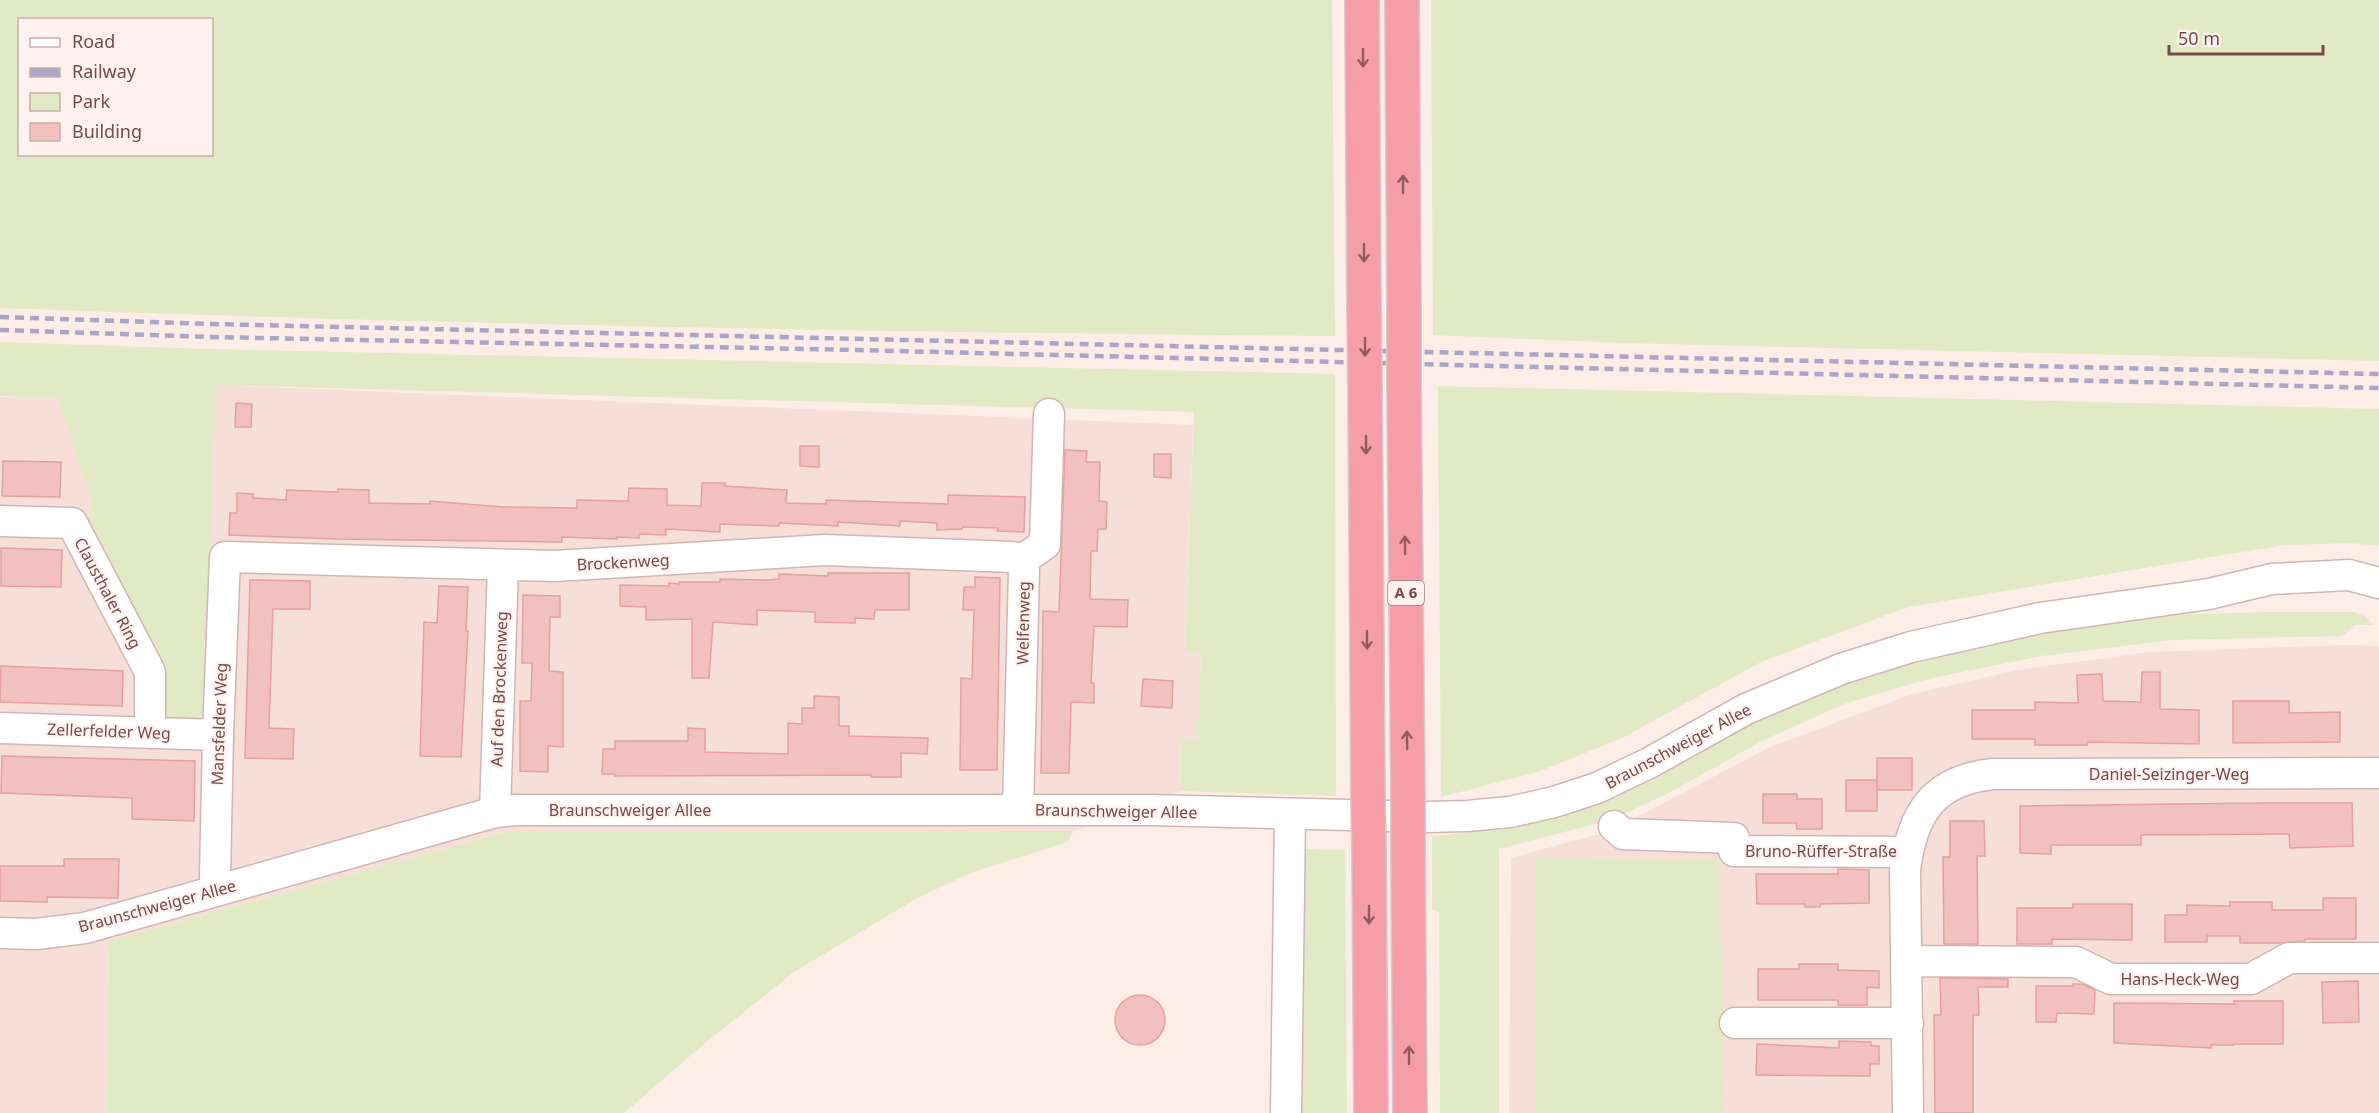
<svg xmlns="http://www.w3.org/2000/svg" width="2379" height="1113" viewBox="0 0 2379 1113" font-family="'Noto Sans',sans-serif">
	<style>
		.residential { fill: #f6dfd8 }
		.green { fill: #e2eac5; fill-rule: evenodd }
		.building { fill: #f2c1bf; stroke: #e5a19f; stroke-width: 1.5 }
		.lines { fill: none; stroke-linecap: round; stroke-linejoin: round }
		.minor-casing { stroke: #d3b5b2; stroke-width: 33 }
		.highway-casing { stroke: #d6c9c9; stroke-width: 36 }
		.minor { stroke: #fff; stroke-width: 30 }
		.highway { stroke: #f69ea7; stroke-width: 33 }
		.rail { stroke: #aba5c7; stroke-width: 4.5; stroke-dasharray: 9 6; stroke-linecap: butt }
		.highway-bridge-casing { stroke: #d6c9c9; stroke-width: 36; stroke-linecap: butt }
		.highway-bridge { stroke: #f69ea7; stroke-width: 33 }
		.oneway { stroke: #905c5d }
		.labels { text-anchor: middle; stroke-width: 4.5; stroke-linejoin: round; paint-order: stroke }
		.shield { fill: #fff2ee; stroke: #a07d7c; stroke-width: 1.5 }
		.shield-label { font-size: 15px; font-weight: bold; fill: #774b4b }
		.street-label { font-size: 16px; fill: #774b4b; stroke: #fff2ee }
	</style>
	<rect width="100%" height="100%" fill="#fcede7"/>
	<!-- residential -->
	<path class="residential" d="M215 385 1193 425 1185 652 1201 653 1198 739H1182L1181 791 1073 831 504 832 109 941 106 1113H0V397H58L92 502 85 528 206 722Z
		M2345 645 2379 646V1113H1509L1511 858 1610 831 1768 748 1912 694 2018 670 2150 652Z"/>
	<!-- green -->
	<path class="green" d="M0 0H1332L1335 336C890 333 445 324 0 308ZM20 20H212V154H20Z
		M1431 0H2379V361L1624 343 1433 335Z
		M0 342 210 349 1335 374 1336 796 1181 791 1182 739H1198L1201 653 1185 652 1194 412 216 385 206 722 165 720 163 672 85 528 92 502 58 398 0 396Z
		M1438 386 2379 409V546L2350 543 2285 545 1908 607 1763 661 1622 738 1538 772 1441 797Z
		M2264 612H2355L2366 617 2374 625H2355L2342 636 2172 640 2042 656 1928 679 1844 704 1764 740 1667 794 1610 820 1499 849V1113H1440L1439 911 1432 910V836L1508 829 1521 821 1840 682 1923 656 2041 631 2171 615Z
		M1073 831 1068 842 970 873 914 900 794 972 705 1043 624 1113H106L109 941 505 832Z
		M1300 849 1345 850 1347 1113H1296Z
		M1535 857 1720 860 1722 1113H1536Z"/>
	<!-- building -->
	<path class="building" d="M236 403 252 404 251 427H235Z
		M800 446H819V467L800 466Z
		M1065 450 1087 451 1086 462H1100L1099 501 1107 502 1106 529H1098L1097 551H1091L1090 599 1128 600 1127 627 1094 626 1091 683H1094V703L1071 702 1069 773H1041L1043 611 1059 612Z
		M1154 454H1171V478L1154 477Z
		M3 461 61 462 60 497 2 496Z
		M702 483H725V486L787 490 786 503 826 504V500L948 504V495L1025 497 1024 532 997 531 998 528 962 527V529L937 530V523L900 521V526L838 522V526L779 523V526L720 524V532L666 529V535L639 534V538L617 537V539L562 537V542L337 539 229 535 230 513H237V493L253 494V498L286 500 287 490 338 492V489L369 490V503L430 504V501L503 507 577 508V500L628 501 629 488 667 489V505L701 506Z
		M1 548 62 550 61 587 1 586Z
		M828 573H909V610H875L874 619 855 618V623L815 622V612L757 610V625L713 622 709 678H692V619L646 620V607L620 606V585L669 586V583L679 584V582H720V579L768 580 779 579V574L828 576Z
		M975 577 1000 578 997 770H960L961 678 972 679 974 610H963L964 587H975Z
		M250 580 310 581V609H273L269 728 294 729 293 759 245 758Z
		M439 586 468 587 466 631H468L461 757 420 756 424 622 437 623Z
		M523 595 560 596V617H550L549 671 563 672V747L548 746V772L520 771V701H531L532 663H522Z
		M1 666 123 671 122 706 0 702Z
		M2142 672H2160V709L2199 710V744L2087 742V745H2035V739H1972V710H2035V702L2078 703 2077 675 2102 674 2103 701 2141 702Z
		M1143 679 1173 681 1172 708 1141 706Z
		M814 696 839 697V726H849V736L928 738 927 754 901 753V777H871V775L615 776V774H602L603 749H615V741H688V728L705 729V752L788 754V723L802 724V708H814Z
		M2233 701H2289V713L2340 712V742L2233 743Z
		M2 756 195 761 194 821 132 819V798L1 793Z
		M1877 758H1912V790H1877V811H1846V780H1877V790Z
		M1763 794H1797V799H1822V829H1797L1796 823H1763Z
		M2263 803H2352L2353 846 2290 848 2289 834 2141 835V845H2051V854L2020 853V806Z
		M1950 821H1984L1985 856H1977L1978 944H1944L1943 857H1950Z
		M64 859H119L118 898 47 897V902L0 901V866H64Z
		M1838 869 1869 870V903L1821 904 1820 907H1805V904H1757L1756 874H1838Z
		M2323 898H2356V939H2305V941L2280 943H2240V936H2207V942H2165V915H2187V905L2230 906V902H2272V910H2323Z
		M2073 904H2132V940L2052 939V944H2017V908H2073Z
		M1799 964H1838V970L1879 971V988L1867 987V1005H1838V1000H1758V969H1799Z
		M1940 978 2008 979V987H1978L1979 1015H1973V1113H1935L1934 1015H1941Z
		M2358 981 2359 1022 2323 1023 2322 982Z
		M2073 984H2083L2095 990 2094 1014 2057 1013 2056 1022H2036V986H2073Z
		M1115 1020a25 25 0 1 1 50 0a25 25 0 1 1-50 0Z
		M2234 1001H2283V1044H2234V1045H2211V1048L2114 1043V1003L2235 1004Z
		M1839 1041 1871 1042V1046H1879V1064H1870V1076L1756 1075 1757 1044 1839 1048Z"/>
	<g class="lines">
		<defs>
			<path id="minor" d="M0 521 72 523 150 672V733
				M1021 561 1045 544 1049 414
				M0 728 218 735
				M1018 809 1024 571 1021 561
				M495 812 503 565
				M1614 826 1623 834 1734 838
				M1734 851 1907 852
				M219 890 215 877 218 735 225 557 555 566 825 550 1013 557 1021 561
				M0 933 36 934 85 928 495 812 516 810H1151L1428 817 1467 816 1510 812 1554 802 1597 788 1649 763 1746 709 1841 669 1911 647 2040 618 2209 594 2272 579 2349 575 2379 583
				M1907 961 2076 962 2111 979H2251L2289 958H2379
				M1735 1023H1908
				M1286 1113 1290 815
				M1908 1113 1905 870C1912 813 1934 780 1993 774L2379 773"/>
			<path id="highway" d="M1362 0 1364 306
				M1402 0 1404 306
				M1365 387 1368 798
				M1404 387 1408 798
				M1369 856 1371 1113
				M1408 856 1410 1113"/>
		</defs>
		<!-- minor casing -->
		<use href="#minor" class="minor-casing"/>
		<!-- highway casing -->
		<use href="#highway" class="highway-casing"/>
		<!-- minor -->
		<use href="#minor" class="minor"/>
		<!-- highway -->
		<use href="#highway" class="highway"/>
		<!-- rail -->
		<path class="rail" d="M0 317 211 324 2379 374
			M0 330 211 337 857 350 2379 388"/>
		<defs>
			<path id="highway-bridge" d="M1364 306 1365 387
				M1404 387V306
				M1368 798 1369 856
				M1408 798V856"/>
		</defs>
		<!-- highway-bridge casing -->
		<use href="#highway-bridge" class="highway-bridge-casing"/>
		<!-- highway-bridge -->
		<use href="#highway-bridge" class="highway-bridge"/>
	</g>
	<!-- one-way arrows -->
	<defs><path id="oneway-shaft" d="M-6 0H5M1.5-3L5.5 0L1.5 3" fill="none" stroke-width="1.6" stroke-linecap="round" stroke-linejoin="round" transform="scale(1.5)"/></defs>
	<g class="oneway">
		<use href="#oneway-shaft" transform="translate(1363 58) rotate(90)"/>
		<use href="#oneway-shaft" transform="translate(1403 184) rotate(-90)"/>
		<use href="#oneway-shaft" transform="translate(1364 253) rotate(90)"/>
		<use href="#oneway-shaft" transform="translate(1365 347) rotate(90)"/>
		<use href="#oneway-shaft" transform="translate(1366 445) rotate(90)"/>
		<use href="#oneway-shaft" transform="translate(1405 545) rotate(-91)"/>
		<use href="#oneway-shaft" transform="translate(1367 640) rotate(90)"/>
		<use href="#oneway-shaft" transform="translate(1407 740) rotate(-91)"/>
		<use href="#oneway-shaft" transform="translate(1369 915) rotate(90)"/>
		<use href="#oneway-shaft" transform="translate(1409 1055) rotate(-90)"/>
	</g>
	<g class="labels">
		<!-- shield labels -->
		<rect class="shield" x="1388" y="581" width="36" height="24" rx="4.5"/>
		<g class="shield-label">
			<text x="1406" y="598">A 6</text>
		</g>
		<!-- street labels -->
		<g class="street-label">
			<text transform="translate(623 562) rotate(-3)" y="6">Brockenweg</text>
			<text transform="translate(108 593) rotate(62)" y="6">Clausthaler Ring</text>
			<text transform="translate(1023 623) rotate(-89)" y="6">Welfenweg</text>
			<text transform="translate(499 689) rotate(-88)" y="6">Auf den Brockenweg</text>
			<text transform="translate(219 724) rotate(-88)" y="6">Mansfelder Weg</text>
			<text transform="translate(109 731) rotate(2)" y="6">Zellerfelder Weg</text>
			<text transform="translate(1678 746) rotate(-28)" y="6">Braunschweiger Allee</text>
			<text x="2169" y="780">Daniel-Seizinger-Weg</text>
			<text x="630" y="816">Braunschweiger Allee</text>
			<text transform="translate(1116 811) rotate(1)" y="6">Braunschweiger Allee</text>
			<text x="1821" y="857">Bruno-Rüffer-Straße</text>
			<text transform="translate(157 906) rotate(-15)" y="6">Braunschweiger Allee</text>
			<text x="2180" y="985">Hans-Heck-Weg</text>
		</g>
	</g>
	<!-- legend -->
	<rect x="18" y="18" width="195" height="138" fill="#fff2ee" stroke="#c9afad" stroke-width="1.5"/>
	<rect x="30" y="38" width="30" height="9" fill="#ffffff" stroke="#c9afad" stroke-width="1.5"/>
	<text x="72" y="48" font-size="18" fill="#774b4b">Road</text>
	<rect x="30" y="68" width="30" height="9" fill="#aba5c7" stroke="#c9afad" stroke-width="1.5"/>
	<text x="72" y="78" font-size="18" fill="#774b4b">Railway</text>
	<rect x="30" y="93" width="30" height="18" fill="#e2eac5" stroke="#c9afad" stroke-width="1.5"/>
	<text x="72" y="108" font-size="18" fill="#774b4b">Park</text>
	<rect x="30" y="123" width="30" height="18" fill="#f2c1bf" stroke="#c9afad" stroke-width="1.5"/>
	<text x="72" y="138" font-size="18" fill="#774b4b">Building</text>
	<!-- scale -->
	<path d="M2169 45v9h154v-9" fill="none" stroke="#774b4b" stroke-width="3"/>
	<text x="2178" y="45" font-size="18" fill="#774b4b" stroke="#fff2ee" stroke-width="4.5" paint-order="stroke">50 m</text>
</svg>
